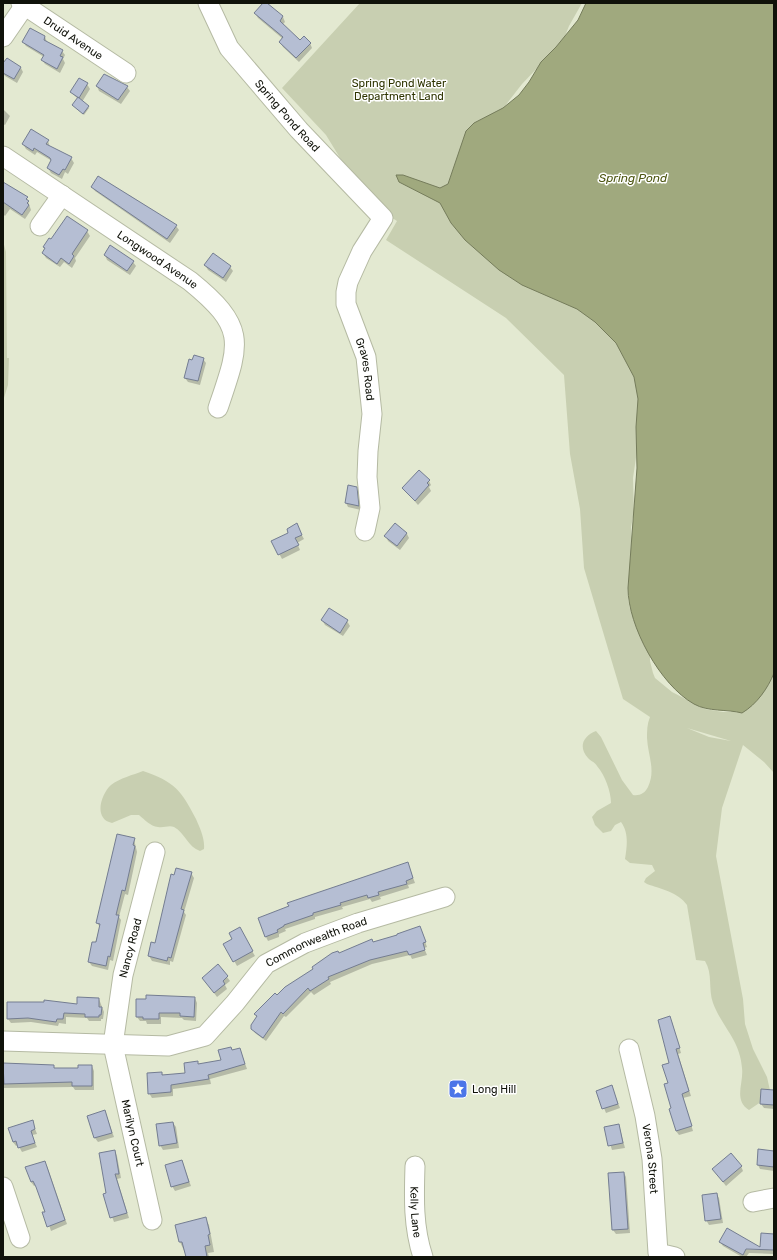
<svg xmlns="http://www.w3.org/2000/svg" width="777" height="1260" viewBox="0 0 777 1260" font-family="Rubik,sans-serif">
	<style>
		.green { fill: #c8cfb1; fill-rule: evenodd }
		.water { fill: #a0a97e; stroke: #757c5b }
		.shadow { fill: #0003; fill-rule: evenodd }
		.building { fill: #b5bed3; stroke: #747d91 }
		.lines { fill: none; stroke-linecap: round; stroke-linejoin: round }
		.minor-casing { stroke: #b5baa3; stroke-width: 21 }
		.minor { stroke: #fff; stroke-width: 19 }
		.labels { text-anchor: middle; stroke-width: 3; stroke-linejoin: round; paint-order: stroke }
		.street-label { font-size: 11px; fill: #10120a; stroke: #fff }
		.park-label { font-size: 11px; fill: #2e3400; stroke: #fff }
		.poi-label { font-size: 11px; fill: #10120a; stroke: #fff; text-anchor: start }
		.water-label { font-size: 12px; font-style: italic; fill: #4d5611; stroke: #fff }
	</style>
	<rect width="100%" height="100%" fill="#e3e9d1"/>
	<!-- green -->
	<path class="green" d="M360 3H582L569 26 563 41 522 84 501 111 606 312 639 387 640 430 633 478 634 512 631 527 632 544 628 599 630 609 650 648V661L653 673 655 678 672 692 705 709 723 712H739L774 668V773L764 762 743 745 722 808 716 856 743 999 745 1024 753 1049 767 1077 771 1095 749 1110C733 1100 744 1083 742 1068 740 1040 722 1027 713 1003 708 989 713 974 705 961L696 960 687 905C678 892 661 889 647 884L644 882 646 878 655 871 652 865 630 863 625 859C627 846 629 833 621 822L615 825 611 831 603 833 595 825 592 817 597 811 611 803C611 792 605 775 597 766 595 762 590 761 588 758 578 747 583 736 596 731L601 737 622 780 633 795C640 796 645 793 648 787 656 770 648 756 647 738 647 731 647 724 650 717L623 699 584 568 580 509 570 454 564 375 506 318 386 240 397 221 367 202 326 135 282 88ZM687 728 731 741 709 737Z
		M3 241 6 252 7 358H9L8 385 3 401Z
		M143 771C175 782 181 790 196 819 200 828 205 839 204 849L200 851C188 847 185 833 174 827 169 825 164 828 158 827 150 826 145 820 139 815H131L112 823C93 819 101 794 111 785 120 778 133 775 143 771Z"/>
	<!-- water -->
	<path class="water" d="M586 3H774V673C768 688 757 704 742 713 727 709 708 712 694 704 660 685 628 626 628 588L637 468 636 427 638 399 634 377 616 343 595 322 577 309 522 285 499 270 465 240 451 223 440 203 399 182 396 175H403L440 188 448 184 466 131 474 123 503 108 519 95 529 82 541 62 556 47 578 20Z"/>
	<!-- shadow -->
	<path class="shadow" d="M265 3 283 17 285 22 282 25 300 41 310 43 312 48 299 62 283 47 280 42 283 39 258 18 255 13Z
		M45 37 47 42 62 51 65 55 63 59 65 63 60 73 45 64 42 60 44 57 26 46 23 42Z
		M10 61 21 68 23 72 17 83 5 76 3 73Z
		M80 79 87 84 90 89 82 102 89 108 84 115 73 105 78 99 71 92Z
		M97 86 127 87 130 91 121 104 99 91Z
		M3 109 10 116 5 125 3 124Z
		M48 141 50 147 71 158 74 163 68 174 65 172 62 179 51 173 48 168 52 161 37 152 35 155 26 149 23 144Z
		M92 187 128 196 129 195 176 226 179 230 170 243 95 191Z
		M3 191 27 198 31 210 25 219 10 209 5 216 3 214Z
		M87 231 90 236 75 258 76 261 72 268 64 262 60 267 46 258 43 253 46 250 44 247Z
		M105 255 133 262 136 266 130 275 107 260Z
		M205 265 230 267 233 271 226 282 208 270Z
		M203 359 206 363 200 385 188 382 185 378 193 361Z
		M429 481 431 485 429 487 431 491 418 505 403 488Z
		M356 488 359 493 361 510 348 507 346 503Z
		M395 524 407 534 409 538 400 550 388 541 386 536Z
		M296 525 304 539 297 543 300 550 282 559 273 542 290 533Z
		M322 620 347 621 350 626 343 636 325 625Z
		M134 839 137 852 128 895 125 894 119 917 121 920 113 961 110 960 108 970 92 966 89 962 100 927 97 923Z
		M408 864 415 883 408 885 409 888 380 897 381 899 372 902 370 899 342 907 343 909 315 917V919L285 929 286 931 279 934V937L268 941 266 937 259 919Z
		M191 873 194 878 184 912 186 915 173 962 170 961V965L152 961 149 956Z
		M420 928 427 947 424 948 427 955 412 959 410 955 372 964 330 982 331 984 314 995 311 992 286 1017 284 1016 266 1041 255 1033 252 1028 257 1018 255 1014 277 996 339 954Z
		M239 929 255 956 237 966 225 944 233 940Z
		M218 965 230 981 225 985 227 989 217 997 206 982Z
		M195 998 197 1003 196 1021 184 1020 182 1018 161 1017V1024H147L146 1021H140L137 1017Z
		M99 999 104 1012 103 1019H101V1021H89L87 1018 66 1017V1024L59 1023 58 1026 31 1022 11 1023 8 1019V1003L78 1005Z
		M672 1022 681 1053 678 1054 691 1096 683 1098 693 1131 679 1135 676 1131 669 1083Z
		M240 1049 247 1069 210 1079 211 1084 173 1089V1096L152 1098 149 1093 162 1073 163 1076 187 1074 197 1062 199 1065 222 1061 232 1051Z
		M15 1064 53 1066 55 1069H79L92 1066 94 1071V1090H75L73 1087 3 1088V1066Z
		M612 1087 620 1108 606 1113 597 1091Z
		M774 1091V1109L764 1108 761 1104Z
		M105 1111 114 1137 98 1142 95 1138Z
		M32 1121 37 1134 32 1135 37 1147 22 1152 18 1145 16 1146 13 1142Z
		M173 1123 176 1127 179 1148 163 1150 160 1145Z
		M619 1125 625 1148 612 1150 605 1128Z
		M115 1151 117 1156 121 1178 117 1179 129 1218 114 1222 104 1195 107 1194Z
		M774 1152V1171L760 1169 758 1165Z
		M182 1161 191 1186 175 1191 172 1186Z
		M47 1166 67 1224 51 1231 36 1185 34 1186 31 1182Z
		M741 1166 743 1171 726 1186 713 1169Z
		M624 1173 626 1177 630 1233 616 1234 613 1230Z
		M716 1194 719 1198 723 1223 709 1225 706 1220Z
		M205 1218 209 1225 214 1252 208 1253 209 1257H187L180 1242Z
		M774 1235V1254L749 1253 746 1257H742L723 1246 720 1242 761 1249ZM741 1247 758 1248 761 1250 741 1249Z"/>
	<!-- building -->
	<path class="building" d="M263 3H267L283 16 280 21 300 40 304 36 311 43 296 58 279 42 283 37 254 13Z
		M30 28 45 36 44 40 63 50 60 56 63 57 57 69 41 60 44 55 22 42Z
		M7 58 21 67 14 79 3 73V63Z
		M104 74 128 86 118 100 96 86Z
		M79 78 88 83 79 98 70 92Z
		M78 97 89 106 83 114 72 105Z
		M31 129 49 140 46 144 72 157 65 170 63 169 59 175 47 168 51 160 50 158 34 148 33 151 22 144Z
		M98 176 177 225 167 239 91 187Z
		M3 182 28 197 26 199 29 201 27 203 29 205 22 215 3 202Z
		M67 216 88 230 72 254 74 256 69 264 61 258 57 264 42 253 45 248 43 247 49 238 51 239Z
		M110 245 134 261 127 271 104 255Z
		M213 253 231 266 223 278 204 265Z
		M194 355 204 358 198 381 184 378 189 359 192 360Z
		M419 470 430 480 427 483 429 485 415 501 402 488Z
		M348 485 357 487 359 506 345 503Z
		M297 523 302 535 295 538 299 545 278 555 271 541 288 533 287 529Z
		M395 523 407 533 397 546 384 536Z
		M329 608 348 620 340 633 321 620Z
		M117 834 135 838 133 845 135 846 125 891 122 890 116 915H119L110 957 108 956 106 966 88 962 92 942H96L100 924 96 923Z
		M408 862 413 878 406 881 407 884 378 892 379 895 368 898 367 895 340 903 341 905 313 913V915L284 925V926L277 930 278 932 265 937 258 918 289 906 287 903Z
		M176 868 192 872 181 909 184 910 171 958 168 957 167 961 148 956 151 942 155 943 171 874 174 875Z
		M420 926 426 942 423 943 425 950 409 955 407 951 370 960 328 977 329 979 310 991 308 988 283 1014 281 1012 263 1038 251 1029V1025L257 1016 254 1014 275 993 277 995 285 987 313 969 312 967 332 953 338 951 339 953 372 939 373 942 397 935V934Z
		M240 927 253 951 233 962 223 944 232 939 229 933Z
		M218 964 228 976 223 981 225 984 214 993 202 978Z
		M146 995 195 997 194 1017 180 1016V1013H159V1019H143V1017H136V999H146Z
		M77 997 99 998V1007H102L101 1015H99V1017H85V1014L64 1013 63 1019H57L56 1022 28 1018 7 1019V1002H44V1000L77 1004Z
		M670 1016 680 1048 676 1049 689 1091 682 1094 692 1126 676 1131 669 1109 671 1108 664 1084 668 1083 662 1065 669 1063 658 1020Z
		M231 1047 232 1050 240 1048 245 1064 208 1075 209 1079 171 1085V1092L148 1094 147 1073 162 1072V1075L185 1073 184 1063 198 1061V1064L221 1060 218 1050Z
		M3 1063 54 1065V1068H78V1065H92V1086H72V1082L4 1084Z
		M612 1085 618 1104 602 1109 596 1091Z
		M761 1089 774 1090V1105L760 1104Z
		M105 1110 112 1133 94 1138 87 1116Z
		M33 1120 35 1129 31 1131 35 1143 18 1148 16 1141 13 1142 8 1128Z
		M173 1122 177 1143 159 1146 156 1124Z
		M619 1124 623 1143 608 1146 604 1127Z
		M758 1149 774 1151V1167L757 1165Z
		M115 1150 119 1174H115L127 1213 110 1218 103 1194 106 1193 99 1153Z
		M731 1153 742 1166 723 1182 712 1169Z
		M182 1160 189 1182 171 1187 165 1165Z
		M45 1161 65 1220 47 1227 42 1212H45L36 1187 33 1181 31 1182 25 1167Z
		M624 1172 628 1229 612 1230 608 1173Z
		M717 1193 721 1219 705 1221 702 1195Z
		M206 1217 210 1234 208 1235 210 1245 205 1246 207 1257H186L182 1242H179L175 1225Z
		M727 1228 760 1247 761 1233 774 1234V1250L746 1249 743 1255 719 1242Z"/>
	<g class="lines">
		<defs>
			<g id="minor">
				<path id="s1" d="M21 3 126 73"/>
				<path id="s2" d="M208 3 229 48 299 130 383 218 362 251 348 282 346 292V304L366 357 372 414 368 451 367 477 370 508 365 531"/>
				<path d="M3 37 25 5"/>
				<path id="s3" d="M3 156 190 281C248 328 240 343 218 408"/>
				<path d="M40 226 62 195"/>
				<path id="s4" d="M3 1041 168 1046 205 1036 235 1003 266 964 305 943 358 923 445 897"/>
				<path id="s5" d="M629 1049 645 1116 652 1159 658 1253 675 1257"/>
				<path id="s6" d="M415 1166C414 1197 413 1227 423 1257"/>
				<path d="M3 1187 20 1238"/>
				<path d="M753 1202 774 1198"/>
				<path id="s7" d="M152 1220 113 1045 123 975 155 852"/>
			</g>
		</defs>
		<!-- minor casing -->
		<use href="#minor" class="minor-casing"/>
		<!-- minor -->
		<use href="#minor" class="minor"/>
	</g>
	<!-- icons -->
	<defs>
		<symbol id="sight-square" viewBox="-11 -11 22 22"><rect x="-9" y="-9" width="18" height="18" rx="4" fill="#4c75e8" stroke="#fff"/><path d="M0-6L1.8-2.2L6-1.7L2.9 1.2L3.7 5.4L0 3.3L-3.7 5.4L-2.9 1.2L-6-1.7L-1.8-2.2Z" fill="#fff"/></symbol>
	</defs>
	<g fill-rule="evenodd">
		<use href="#sight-square" x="447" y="1078" width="22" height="22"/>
	</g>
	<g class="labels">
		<!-- street labels -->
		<g class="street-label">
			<text dy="4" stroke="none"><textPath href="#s1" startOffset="63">Druid Avenue</textPath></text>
			<text dy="4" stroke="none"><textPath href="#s2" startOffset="139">Spring Pond Road</textPath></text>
			<text dy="4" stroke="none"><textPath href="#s3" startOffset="186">Longwood Avenue</textPath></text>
			<text dy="4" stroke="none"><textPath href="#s2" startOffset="443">Graves Road</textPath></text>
			<text dy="4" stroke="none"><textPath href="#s4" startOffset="353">Commonwealth Road</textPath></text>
			<text dy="4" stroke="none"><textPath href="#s7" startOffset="278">Nancy Road</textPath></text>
			<text transform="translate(133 1133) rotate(77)" y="4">Marilyn Court</text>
			<text dy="4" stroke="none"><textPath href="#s5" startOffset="112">Verona Street</textPath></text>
			<text dy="4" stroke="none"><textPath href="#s6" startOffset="46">Kelly Lane</textPath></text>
		</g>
		<!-- park labels -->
		<g class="park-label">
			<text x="399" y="87">Spring Pond Water<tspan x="399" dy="13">Department Land</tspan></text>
		</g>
		<!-- poi labels -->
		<g class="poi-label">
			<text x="472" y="1093">Long Hill</text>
		</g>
		<!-- water labels -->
		<g class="water-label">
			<text x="633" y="182">Spring Pond</text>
		</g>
	</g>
	<!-- border -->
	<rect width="777" height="1260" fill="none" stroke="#10120a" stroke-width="8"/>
</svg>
